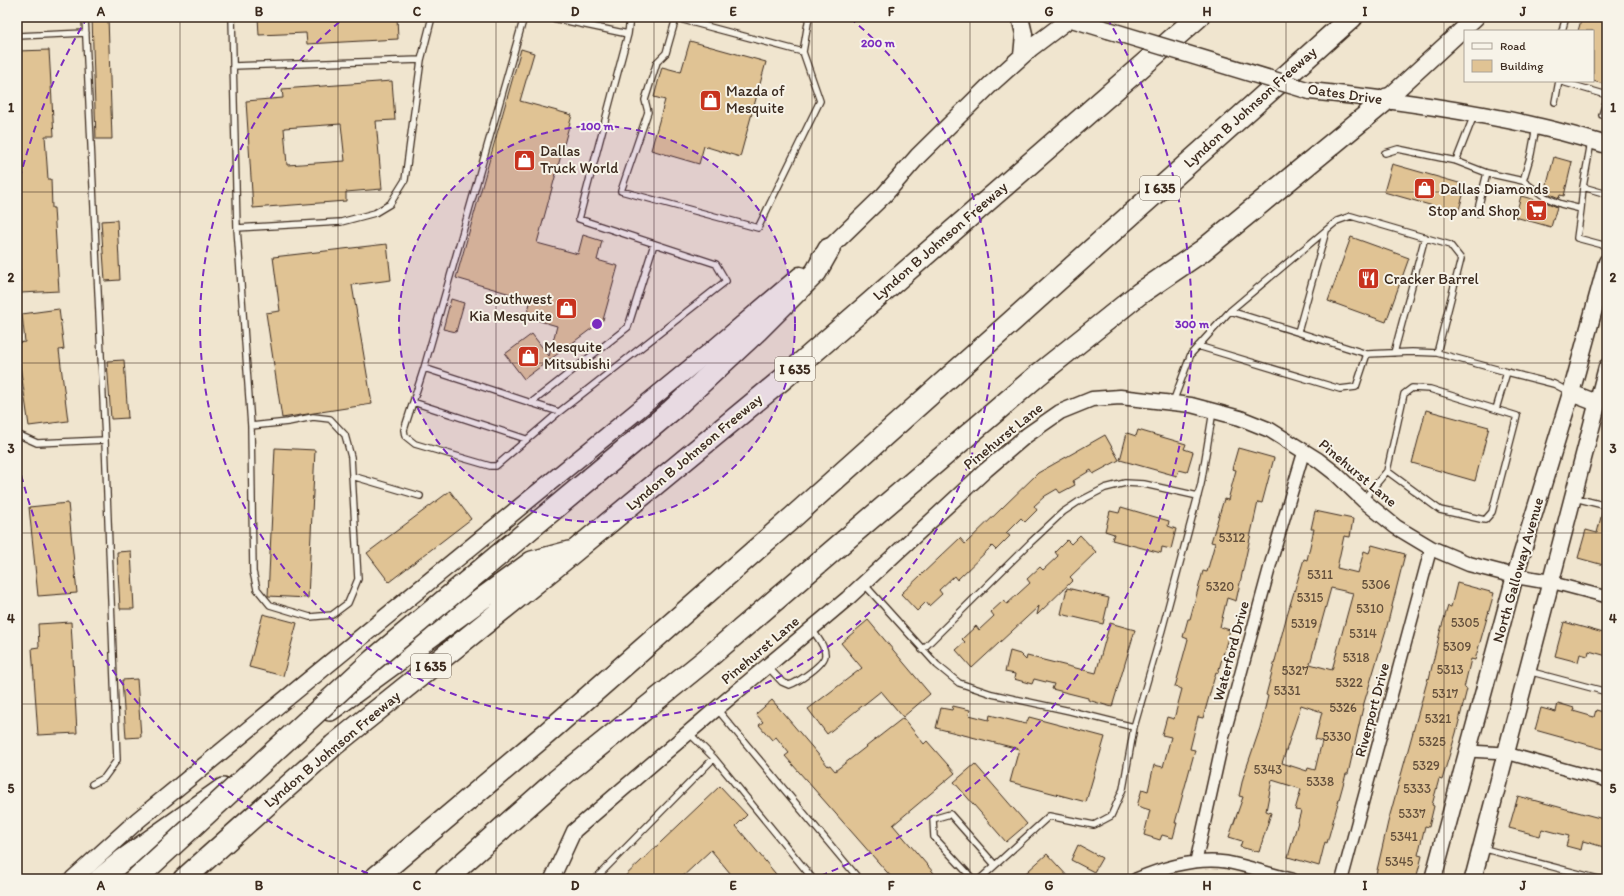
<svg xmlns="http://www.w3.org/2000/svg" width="1624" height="896" viewBox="0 0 1624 896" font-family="Itim,sans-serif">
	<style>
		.building { fill: #e0c394; stroke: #3b2a1e; fill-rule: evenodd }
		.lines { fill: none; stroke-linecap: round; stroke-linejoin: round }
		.service-casing { stroke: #3b2a1e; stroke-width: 8 }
		.minor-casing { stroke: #3b2a1e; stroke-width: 14 }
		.tertiary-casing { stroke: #3b2a1e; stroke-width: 17 }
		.secondary-casing { stroke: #3b2a1e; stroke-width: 19 }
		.motorway-casing { stroke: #3b2a1e; stroke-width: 24 }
		.service { stroke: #f7f3e8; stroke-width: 5.5 }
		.minor { stroke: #f7f3e8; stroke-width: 11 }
		.tertiary { stroke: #f7f3e8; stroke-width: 14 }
		.secondary { stroke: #f7f3e8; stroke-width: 16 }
		.motorway { stroke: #f7f3e8; stroke-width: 21 }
		.secondary-bridge-casing { stroke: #3b2a1e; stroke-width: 19; stroke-linecap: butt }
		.motorway-bridge-casing { stroke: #3b2a1e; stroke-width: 24; stroke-linecap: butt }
		.secondary-bridge { stroke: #f7f3e8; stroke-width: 16 }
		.motorway-bridge { stroke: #f7f3e8; stroke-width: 21 }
		.grid { fill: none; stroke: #3b2a1e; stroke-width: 1; stroke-opacity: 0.55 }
		.ring { fill: none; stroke: #7b2cbf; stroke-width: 2; stroke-dasharray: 7 5 }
		.labels { text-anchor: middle; stroke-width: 4; stroke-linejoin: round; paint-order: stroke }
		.number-label { font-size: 13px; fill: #64503c }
		.shield { fill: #f7f3e8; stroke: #73665b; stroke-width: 1 }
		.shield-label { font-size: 14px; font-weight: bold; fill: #3b2a1e }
		.poi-label { font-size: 15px; fill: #3b2a1e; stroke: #f7f3e8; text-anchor: start }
		.street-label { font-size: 15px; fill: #3b2a1e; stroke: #f7f3e8 }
		.centre { fill: #7b2cbf; stroke: #f7f3e8; stroke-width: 2 }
		.ring-label { font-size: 12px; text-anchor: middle; font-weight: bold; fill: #7b2cbf; stroke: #f7f3e8; stroke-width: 4; stroke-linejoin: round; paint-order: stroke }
		.neatline { fill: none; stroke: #3b2a1e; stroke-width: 1.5 }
		.grid-label { font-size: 13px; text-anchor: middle; font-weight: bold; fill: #3b2a1e }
	</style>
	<rect width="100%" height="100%" fill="#f0e5cf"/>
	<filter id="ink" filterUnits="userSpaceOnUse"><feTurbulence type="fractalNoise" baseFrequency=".025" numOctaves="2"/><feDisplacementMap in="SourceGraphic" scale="8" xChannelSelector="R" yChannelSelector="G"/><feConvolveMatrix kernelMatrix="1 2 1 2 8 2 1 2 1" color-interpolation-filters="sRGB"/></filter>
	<g filter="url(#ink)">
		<!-- building -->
		<path class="building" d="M92 17H108L112 139H96Z
			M258 17H397L398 39 307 44 306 33 259 35Z
			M1582 17H1607V85L1593 81V31H1578Z
			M690 41 766 62 740 157 704 146 699 164 651 150 665 100 654 97 662 67 681 72Z
			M521 49 534 53 520 101 572 115 537 243 578 254 583 235 602 241 597 260 618 266 603 320 524 379 505 354 532 334 549 356 557 326 526 317 531 300 456 278Z
			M49 50 54 136H45L48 179H51L52 208H54L59 291 21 293 20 269H17V51Z
			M392 81 395 120 376 121 382 189 346 192V201L253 208 246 101 283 98 282 89ZM341 124 345 161 287 165 284 128Z
			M1554 157 1572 162 1564 196 1560 195 1559 198 1545 192Z
			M1392 164 1466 185 1458 213 1384 192Z
			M1521 196 1543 202V201L1557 207 1551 227 1515 217Z
			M117 220 120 280 105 281 101 221Z
			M1351 237 1409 258 1386 322 1328 301Z
			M387 244 391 280 352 285 372 404 282 418 266 313 280 311 273 257Z
			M451 299 464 303 456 332 443 329Z
			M59 309 64 349 59 350 68 421 29 426 17 345V343L25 342 22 314Z
			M124 360 128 418 111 419 107 361Z
			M1426 410 1489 427 1475 481 1412 463Z
			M1138 430 1186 444 1184 449 1193 452 1187 472 1179 470 1177 476 1120 460 1127 433 1136 436Z
			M1105 435 1119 460 1093 474 1091 470 1073 481 1075 485 1060 493 1057 489 1045 496 1034 506 1037 510 1025 522 1021 518 1006 533 1010 536 996 550 992 546 957 580 954 576 939 590 942 594 929 606 926 602 917 611 901 594 960 538 965 544 1038 473Z
			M275 448 315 450 308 598 268 596Z
			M1238 448 1274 458 1262 503 1258 502 1236 601 1227 598 1220 627 1230 630 1218 673 1216 672 1203 718 1198 717 1190 749 1195 750 1175 823H1177L1173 838 1162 835 1160 840 1144 835 1150 810 1137 806 1142 789 1148 791 1154 765 1163 767 1171 737 1162 735 1167 717 1174 719 1182 689 1175 687 1188 639 1183 637 1188 619H1190L1203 571 1207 572 1215 543 1211 542 1224 499 1228 500 1236 470 1232 469Z
			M450 491 471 519 389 582 367 553Z
			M68 503 77 593 38 596 29 507Z
			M1121 507 1169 521 1168 526 1176 529 1171 549 1162 547 1161 553 1112 540 1114 534 1105 531 1110 511 1119 513Z
			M1603 509 1607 510V566L1578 558 1586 530 1597 533Z
			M1315 511 1353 519 1350 537 1344 536 1337 568 1358 573 1364 551 1369 553 1372 545 1405 554 1386 630 1364 703 1348 774H1346L1327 843 1325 842 1319 866 1288 857 1301 811 1295 810 1301 789 1272 780 1266 811 1271 813 1259 852 1240 847 1242 841 1229 837 1243 797 1239 796 1243 778 1260 728 1268 696 1266 695 1287 615 1304 559 1307 560 1314 529H1311ZM1331 588 1353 593 1332 670 1310 664ZM1301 705 1322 712 1315 739 1322 741 1315 770 1308 768 1307 771 1282 763Z
			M1080 535 1096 552 1070 577 1073 580 1037 615 1039 606 972 668 956 650 965 642 962 639 976 626 979 630 994 616 991 612 1003 601 1007 604 1030 583 1027 579 1040 567 1043 570 1058 556 1055 552 1067 540 1071 544Z
			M131 551 134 609H120L117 552Z
			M1457 583 1494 593 1475 660 1471 659 1464 688 1467 689 1456 733 1442 780 1439 779 1432 805 1434 806 1429 827 1425 826 1418 855 1422 856 1416 879H1375L1388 822 1428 678 1429 679 1440 632 1448 606 1451 607Z
			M1067 588 1109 598 1103 624 1061 614Z
			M263 614 297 623 283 676 249 667Z
			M868 620 930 694 903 717 881 691 827 734 808 709 862 668 841 643Z
			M71 622 77 733 38 735 32 648 39 647 38 624Z
			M1564 622 1607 634V656L1589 651 1588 656 1580 654 1578 662 1555 656Z
			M1110 623 1135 630 1112 707 1088 700V698L1052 689 1054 684 1034 679 1032 684 1014 679 1015 674 1005 672 1010 651 1020 654 1026 660 1027 656 1096 673Z
			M137 679 141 737 126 738 122 680Z
			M772 700 828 766 830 765 835 771 903 718 924 744 927 741 955 773 893 825 939 879H893L785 756 789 753 776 737 772 740 759 725 763 722 756 714Z
			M1558 703 1574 708 1573 711 1594 717 1596 710 1607 713V750L1535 730 1541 708 1556 712Z
			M953 706 970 710 969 715 989 720 990 715 1026 724 1029 717 1105 737 1086 802 1010 782 1019 749 936 728 941 708 952 710Z
			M975 764 1027 824 1006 842 954 782Z
			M720 786 747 815 736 826 780 879H735L711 850 680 879H622Z
			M1518 796 1607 820V848L1583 841 1581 850 1566 846 1569 836 1542 829 1540 836 1509 828Z
			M1078 845 1102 858 1094 872 1071 860Z
			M1047 854 1070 879H1019Z"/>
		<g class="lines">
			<defs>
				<path id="service" d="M85 17 105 440 117 760 104 778 92 784
					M232 17 237 228 251 426
					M524 17 424 368 559 412 726 281 716 264 579 219 628 34 630 17
					M548 17 628 34
					M672 17 803 52
					M676 18 666 53 657 62 645 100 648 112 621 191 758 228 820 101 803 52 809 17
					M1562 31 1566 17
					M17 36 86 33
					M233 66 421 60
					M1559 81 1607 95
					M1555 102 1559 81
					M1602 115 1607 99
					M1385 153 1398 149 1456 161 1474 115
					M1456 161 1487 173 1477 213
					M1487 173 1523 181 1545 197 1561 204 1581 209 1577 238 1607 246
					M1523 181 1531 154 1536 127
					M1583 187 1591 142
					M1581 209 1583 187 1607 194
					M237 228 341 222 375 213 390 204 405 180 421 60 432 17
					M1230 311 1367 354 1412 352 1437 353 1507 372
					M1298 332 1326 231
					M1198 346 1340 389 1356 387 1367 354
					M1394 353 1425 237
					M424 368 404 430 405 436 415 444 490 466H496L559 412
					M413 402 526 439
					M1173 402 1191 354 1230 311 1337 221 1351 216 1450 245 1461 259 1437 353
					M531 403 628 327 654 244
					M1496 409 1507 372 1554 384 1569 392
					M313 417 330 419 345 435 351 457 358 579 348 603 332 615 310 617 270 605 257 589 253 572 251 426 288 422Z
					M17 434 37 443 105 440
					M352 476 420 496
					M1575 498 1607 506
					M1363 500 1387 471 1404 394 1412 388 1430 389 1517 416 1492 512 1485 520 1440 510 1387 471
					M864 584 937 665 959 683 992 694 1070 711 1134 727
					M922 650 1031 542 1063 512 1078 502 1105 488 1125 483 1144 484 1198 496
					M768 667 782 682 789 685C797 683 825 664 825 655 826 647 816 636 812 629
					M1528 671 1607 692
					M717 709 859 879
					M689 733 714 758 813 879
					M1481 848 1599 879
					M595 879 714 758
					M973 879 934 837 933 819 950 814 995 865
					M980 879 1049 816 1094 825 1111 816 1123 789 1134 727 1162 630 1201 484 1213 411"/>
				<path id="minor" d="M1550 582 1607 597
					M1468 751 1506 753 1607 781
					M1196 861 1224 735 1273 555 1304 451
					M1136 879C1164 867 1195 858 1226 862 1248 866 1270 874 1292 879
					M1342 879 1431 548"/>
				<path id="tertiary" d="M552 879 574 831 709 715 848 598 986 470 1027 435 1060 412 1092 399 1120 397 1191 405 1240 418 1270 430 1318 460 1336 474 1363 500 1396 527 1431 548 1469 564 1515 576 1550 582"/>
				<path id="secondary" d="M1020 17 1024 34 1022 56
					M1065 17 1108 30
					M1310 91C1386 99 1462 109 1536 126 1560 131 1583 138 1607 145
					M1387 99 1476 17
					M820 257 884 195 918 156 991 84 1031 48 1072 17
					M1571 393 1597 403
					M73 879 138 820 714 348 800 275
					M1433 879 1515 576 1571 393 1607 262
					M1473 879 1607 367"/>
				<path id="motorway" d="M591 478 672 410 757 331 816 272 829 249
					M330 710 532 562 569 552
					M100 879 123 860 223 789
					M184 879 334 745 554 568 784 378 1198 17
					M374 879 546 734 792 518 1352 17
					M445 879 557 780 703 662 1038 375 1139 294 1202 251 1387 99"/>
			</defs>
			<!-- service casing -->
			<use href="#service" class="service-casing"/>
			<!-- minor casing -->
			<use href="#minor" class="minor-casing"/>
			<!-- tertiary casing -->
			<use href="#tertiary" class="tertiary-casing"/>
			<!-- secondary casing -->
			<use href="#secondary" class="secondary-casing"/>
			<!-- motorway casing -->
			<use href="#motorway" class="motorway-casing"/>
			<!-- service -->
			<use href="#service" class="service"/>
			<!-- minor -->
			<use href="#minor" class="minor"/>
			<!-- tertiary -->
			<use href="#tertiary" class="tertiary"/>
			<!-- secondary -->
			<use href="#secondary" class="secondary"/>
			<!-- motorway -->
			<use href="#motorway" class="motorway"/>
			<defs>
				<path id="secondary-bridge" d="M1108 30 1310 91"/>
				<path id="motorway-bridge" d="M136 879 373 660 591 478"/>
			</defs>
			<!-- secondary-bridge casing -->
			<use href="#secondary-bridge" class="secondary-bridge-casing"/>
			<!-- motorway-bridge casing -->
			<use href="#motorway-bridge" class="motorway-bridge-casing"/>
			<!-- secondary-bridge -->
			<use href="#secondary-bridge" class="secondary-bridge"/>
			<!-- motorway-bridge -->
			<use href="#motorway-bridge" class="motorway-bridge"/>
		</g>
	</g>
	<!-- grid -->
	<path class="grid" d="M180 17V879M338 17V879M496 17V879M654 17V879M812 17V879M970 17V879M1128 17V879M1286 17V879M1444 17V879M17 192H1607M17 363H1607M17 533H1607M17 704H1607"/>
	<!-- distance rings -->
	<circle cx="597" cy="324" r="198" fill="#7b2cbf" fill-opacity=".12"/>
	<g class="ring">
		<circle cx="597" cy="324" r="198"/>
		<path d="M850 18A397 397 0 1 1 344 18"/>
		<path d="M379 878A595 595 0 0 1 17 458M17 190A595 595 0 0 1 87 18M1107 18A595 595 0 0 1 815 878"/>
	</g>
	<!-- icons -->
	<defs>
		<symbol id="shop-square" viewBox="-11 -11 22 22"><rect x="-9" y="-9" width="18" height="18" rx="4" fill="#c8321e" stroke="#f7f3e8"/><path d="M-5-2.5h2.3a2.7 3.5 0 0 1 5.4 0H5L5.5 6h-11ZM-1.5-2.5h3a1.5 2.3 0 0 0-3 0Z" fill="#fff"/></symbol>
		<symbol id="supermarket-square" viewBox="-11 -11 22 22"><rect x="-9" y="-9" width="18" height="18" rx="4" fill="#c8321e" stroke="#f7f3e8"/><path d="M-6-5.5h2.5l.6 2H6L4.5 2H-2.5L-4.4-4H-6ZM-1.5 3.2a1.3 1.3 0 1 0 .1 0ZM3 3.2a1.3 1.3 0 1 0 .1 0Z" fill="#fff"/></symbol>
		<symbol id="restaurant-square" viewBox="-11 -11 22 22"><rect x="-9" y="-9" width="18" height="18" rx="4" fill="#c8321e" stroke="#f7f3e8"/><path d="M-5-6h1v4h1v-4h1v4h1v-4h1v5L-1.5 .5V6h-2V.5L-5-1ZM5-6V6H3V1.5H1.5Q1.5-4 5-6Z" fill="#fff"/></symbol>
	</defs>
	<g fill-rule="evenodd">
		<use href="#shop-square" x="698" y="88" width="25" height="25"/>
		<use href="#shop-square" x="512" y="148" width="25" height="25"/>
		<use href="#shop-square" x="1412" y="176" width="25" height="25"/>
		<use href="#supermarket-square" x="1524" y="198" width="25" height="25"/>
		<use href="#restaurant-square" x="1356" y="266" width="25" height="25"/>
		<use href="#shop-square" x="554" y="296" width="25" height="25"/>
		<use href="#shop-square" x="516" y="344" width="25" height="25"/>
	</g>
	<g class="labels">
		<!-- number labels -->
		<g class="number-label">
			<text x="1232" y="542">5312</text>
			<text x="1320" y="579">5311</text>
			<text x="1376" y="589">5306</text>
			<text x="1220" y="591">5320</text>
			<text x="1310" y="602">5315</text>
			<text x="1370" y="613">5310</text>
			<text x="1465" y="627">5305</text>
			<text x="1304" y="628">5319</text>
			<text x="1363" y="638">5314</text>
			<text x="1457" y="651">5309</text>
			<text x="1356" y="662">5318</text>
			<text x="1450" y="674">5313</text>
			<text x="1295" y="675">5327</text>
			<text x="1349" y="687">5322</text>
			<text x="1287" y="695">5331</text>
			<text x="1445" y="698">5317</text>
			<text x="1343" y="712">5326</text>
			<text x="1438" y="723">5321</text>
			<text x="1337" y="741">5330</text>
			<text x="1432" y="746">5325</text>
			<text x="1426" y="770">5329</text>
			<text x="1268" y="774">5343</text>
			<text x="1320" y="786">5338</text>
			<text x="1417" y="793">5333</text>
			<text x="1412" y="818">5337</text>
			<text x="1404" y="841">5341</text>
			<text x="1399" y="866">5345</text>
		</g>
		<!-- shield labels -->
		<g class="shield">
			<rect x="1140" y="176" width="40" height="24" rx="3"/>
			<rect x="775" y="357" width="40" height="24" rx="3"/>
			<rect x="411" y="654" width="40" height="24" rx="3"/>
		</g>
		<g class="shield-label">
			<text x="1160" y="193">I 635</text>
			<text x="795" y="374">I 635</text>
			<text x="431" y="671">I 635</text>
		</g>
		<!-- poi labels -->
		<g class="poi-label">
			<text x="726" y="96">Mazda of<tspan x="726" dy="17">Mesquite</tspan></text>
			<text x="540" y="156">Dallas<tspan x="540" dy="17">Truck World</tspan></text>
			<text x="1440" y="194">Dallas Diamonds</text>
			<text x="1520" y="216" text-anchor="end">Stop and Shop</text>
			<text x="1384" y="284">Cracker Barrel</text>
			<text x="552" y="304" text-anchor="end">Southwest<tspan x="552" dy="17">Kia Mesquite</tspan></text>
			<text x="544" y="352">Mesquite<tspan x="544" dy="17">Mitsubishi</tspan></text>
		</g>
		<!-- street labels -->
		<g class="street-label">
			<text transform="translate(1345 94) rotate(8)" y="5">Oates Drive</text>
			<text transform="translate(1250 107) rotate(-42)" y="5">Lyndon B Johnson Freeway</text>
			<text transform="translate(940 241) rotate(-41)" y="5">Lyndon B Johnson Freeway</text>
			<text transform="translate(1003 436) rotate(-39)" y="5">Pinehurst Lane</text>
			<text transform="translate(694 452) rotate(-40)" y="5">Lyndon B Johnson Freeway</text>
			<text transform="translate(1358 473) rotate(40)" y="5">Pinehurst Lane</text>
			<text transform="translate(1518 570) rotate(-74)" y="5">North Galloway Avenue</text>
			<text transform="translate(760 650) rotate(-40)" y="5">Pinehurst Lane</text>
			<text transform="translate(1231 651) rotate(-75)" y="5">Waterford Drive</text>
			<text transform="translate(1372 710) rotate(-75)" y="5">Riverport Drive</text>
			<text transform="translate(332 749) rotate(-40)" y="5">Lyndon B Johnson Freeway</text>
		</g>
	</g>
	<circle cx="597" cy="324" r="6" class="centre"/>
	<g class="ring-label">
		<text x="878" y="47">200 m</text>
		<text x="597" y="130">100 m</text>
		<text x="1192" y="328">300 m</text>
	</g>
	<!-- margin -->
	<rect width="1624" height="896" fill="none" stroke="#f7f3e8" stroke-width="44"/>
	<!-- legend -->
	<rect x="1464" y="30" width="130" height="52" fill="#f7f3e8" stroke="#aca397"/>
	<rect x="1472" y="43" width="20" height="6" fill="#f7f3e8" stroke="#aca397"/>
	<text x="1500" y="50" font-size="12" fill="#3b2a1e">Road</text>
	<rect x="1472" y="60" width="20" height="12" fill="#e0c394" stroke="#aca397"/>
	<text x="1500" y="70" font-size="12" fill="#3b2a1e">Building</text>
	<rect x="22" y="22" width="1580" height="852" class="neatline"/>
	<g class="grid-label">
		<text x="101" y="16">A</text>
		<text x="259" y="16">B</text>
		<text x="417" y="16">C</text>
		<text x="575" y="16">D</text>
		<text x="733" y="16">E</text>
		<text x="891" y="16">F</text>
		<text x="1049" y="16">G</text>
		<text x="1207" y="16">H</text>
		<text x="1365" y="16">I</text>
		<text x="1523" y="16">J</text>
		<text x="11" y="112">1</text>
		<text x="1613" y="112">1</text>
		<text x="11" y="282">2</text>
		<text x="1613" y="282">2</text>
		<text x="11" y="453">3</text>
		<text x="1613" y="453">3</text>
		<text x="11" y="623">4</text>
		<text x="1613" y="623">4</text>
		<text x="11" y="793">5</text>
		<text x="1613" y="793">5</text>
		<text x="101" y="890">A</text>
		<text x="259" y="890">B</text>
		<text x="417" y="890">C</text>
		<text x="575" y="890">D</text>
		<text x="733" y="890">E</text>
		<text x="891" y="890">F</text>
		<text x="1049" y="890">G</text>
		<text x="1207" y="890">H</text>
		<text x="1365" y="890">I</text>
		<text x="1523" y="890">J</text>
	</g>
</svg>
